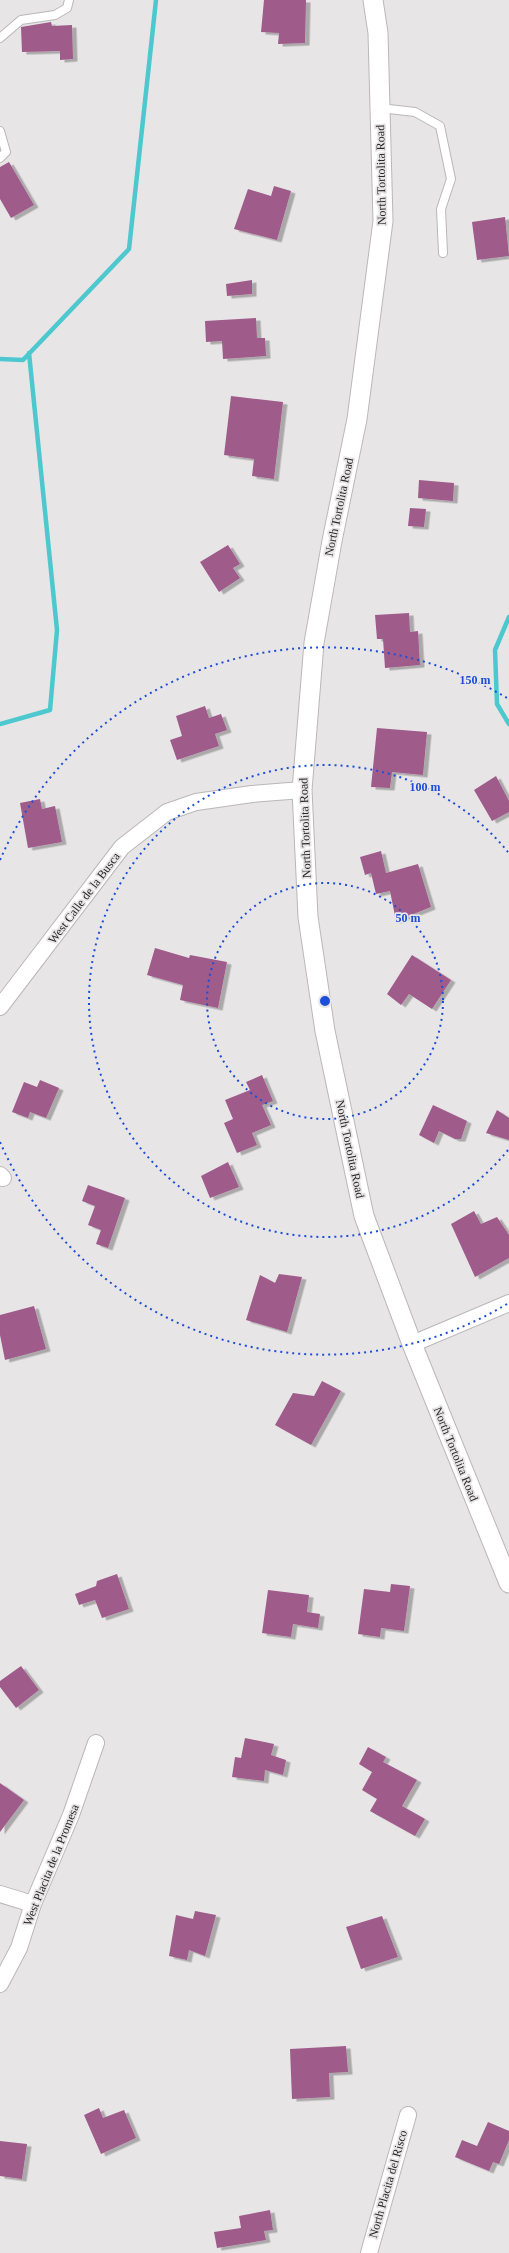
<svg xmlns="http://www.w3.org/2000/svg" width="509" height="2253" viewBox="0 0 509 2253" font-family="'Times New Roman',serif">
	<style>
		.lines { fill: none; stroke-linecap: round; stroke-linejoin: round }
		.stream { stroke: #4cc8ce; stroke-width: 4.5 }
		.building { fill: #9f5b8b; filter: url(#shadow) }
		.service-casing { stroke: #bbb7b9; stroke-width: 10 }
		.minor-casing { stroke: #bbb7b9; stroke-width: 18 }
		.tertiary-casing { stroke: #bbb7b9; stroke-width: 21 }
		.service { stroke: #fff; stroke-width: 8 }
		.minor { stroke: #fff; stroke-width: 16 }
		.tertiary { stroke: #fff; stroke-width: 19 }
		.ring { fill: none; stroke: #1d4ed8; stroke-width: 2; stroke-dasharray: 2 4 }
		.labels { text-anchor: middle; stroke-width: 3.5; stroke-linejoin: round; paint-order: stroke }
		.street-label { font-size: 12px; fill: #2a2829; stroke: #e8e5e7 }
		.centre { fill: #1d4ed8; stroke: #e8e5e7; stroke-width: 2 }
		.ring-label { font-size: 12px; text-anchor: middle; font-weight: bold; fill: #1d4ed8; stroke: #e8e5e7; stroke-width: 3.5; stroke-linejoin: round; paint-order: stroke }
	</style>
	<defs>
		<filter id="shadow"><feDropShadow dx="4.5" dy="2.5" stdDeviation="0" flood-color="#0004"/></filter>
	</defs>
	<rect width="100%" height="100%" fill="#e8e5e7"/>
	<g class="lines">
		<!-- stream -->
		<path class="stream" d="M0 359 23 360 129 249 156 0
			M509 617 495 650 497 704 509 724
			M0 724 50 710 57 630 29 353"/>
	</g>
	<!-- building -->
	<path class="building" d="M264 0H306L305 43 278 44 279 33 261 32Z
		M51 22 52 26 72 25 73 59 60 60V51L22 52 21 27Z
		M9 162 34 205 11 218 0 199V167Z
		M274 186 291 191 277 240 234 229 248 189 271 196Z
		M505 217 509 256 477 260 472 222Z
		M252 280V294L227 296 226 284Z
		M256 318 257 338H265L266 356 223 359 222 341 206 342 205 321Z
		M231 396 283 402 274 479 252 476 254 459 224 455Z
		M419 480 454 483 453 501 418 498Z
		M410 508 426 509 424 527 408 526Z
		M228 545 240 564 233 568 240 578 219 592 200 562Z
		M409 613 410 632 418 631 420 665 385 668 383 639H377L375 615Z
		M205 706 209 718 221 714 227 730 215 734 219 746 177 760 170 740 182 736 176 716Z
		M377 728 427 732 423 775 392 772 390 788 371 787Z
		M496 776 509 801V812L492 821 474 790Z
		M40 799 42 809 55 806 62 842 28 848 20 803Z
		M381 851 386 873 418 864 431 907 396 921 390 891 376 894 371 873 365 875 360 857Z
		M155 948 189 958 190 955 227 962 218 1008 180 1000 183 985 147 975Z
		M412 955 451 980 432 1009 409 994 401 1005 387 994Z
		M262 1075 273 1101 262 1105 271 1125 252 1133 257 1145 237 1153 224 1123 233 1119 225 1100 250 1090 246 1082Z
		M40 1080 59 1088 46 1118 30 1112 28 1118 12 1112 24 1082 37 1087Z
		M433 1105 467 1121 461 1139H455L439 1131 434 1143 419 1135Z
		M497 1110 509 1118V1140L486 1133Z
		M228 1162 239 1187 210 1198 201 1176Z
		M88 1185 125 1198 108 1248 96 1244 101 1230 88 1225 95 1206 82 1201Z
		M474 1211 481 1224 497 1217 509 1235V1258L475 1277 451 1224Z
		M279 1274 302 1277 287 1332 246 1320 260 1275 275 1283Z
		M34 1306 46 1349 5 1360 0 1335V1315Z
		M322 1381 341 1391 311 1445 275 1425 293 1393 314 1396Z
		M117 1574 129 1609 102 1618 95 1600 79 1605 75 1594 96 1586 97 1581Z
		M391 1584 410 1586 404 1631 381 1628 380 1637 358 1634 364 1589 390 1592Z
		M268 1590 309 1595 307 1612 320 1614 318 1628 293 1624 291 1637 262 1633Z
		M21 1666 39 1690 16 1708 0 1687V1681Z
		M245 1738 274 1744 271 1755 286 1760 283 1775 265 1770 264 1781 232 1777 235 1757 241 1758Z
		M368 1747 386 1757 383 1762 417 1780 402 1806 425 1819 415 1836 370 1811 377 1799 362 1790 372 1772 359 1764Z
		M0 1783 24 1800 0 1832Z
		M195 1911 216 1915 205 1956 189 1950 187 1960 169 1956 176 1915 193 1919Z
		M382 1916 398 1957 361 1969 346 1927Z
		M346 2046 348 2072 329 2073 330 2097 292 2099 290 2049Z
		M99 2108 103 2118 124 2110 136 2138 101 2154 84 2115Z
		M488 2122 509 2131V2140L499 2164 493 2162 489 2171 455 2157 462 2140 477 2146Z
		M0 2141 27 2144 22 2179 0 2176Z
		M270 2210 273 2230 264 2231 266 2240 217 2248 214 2232 241 2228 239 2216Z"/>
	<g class="lines">
		<defs>
			<path id="service" d="M0 38 21 20 55 15 67 8 69 0
				M380 108 415 112 440 126 451 179 441 209 443 253
				M0 131 6 152 0 158"/>
			<path id="minor" d="M0 1007 122 847 167 812 196 802 252 794 302 790
				M0 1175 3 1178
				M412 1344 509 1303
				M0 1894 33 1904
				M0 1984 19 1948 33 1904 71 1815 96 1743
				M369 2253 408 2115"/>
			<path id="tertiary" d="M373 0 378 33 383 221 357 419 332 541 314 643 302 790 308 917 325 1031 364 1216 412 1344 509 1583"/>
		</defs>
		<!-- service casing -->
		<use href="#service" class="service-casing"/>
		<!-- minor casing -->
		<use href="#minor" class="minor-casing"/>
		<!-- tertiary casing -->
		<use href="#tertiary" class="tertiary-casing"/>
		<!-- service -->
		<use href="#service" class="service"/>
		<!-- minor -->
		<use href="#minor" class="minor"/>
		<!-- tertiary -->
		<use href="#tertiary" class="tertiary"/>
	</g>
	<!-- distance rings -->
	<g class="ring">
		<circle cx="325" cy="1001" r="118"/>
		<path d="M508 1150A236 236 0 1 1 508 852"/>
		<path d="M507 1304A354 354 0 0 1 0 1142M0 860A354 354 0 0 1 507 698"/>
	</g>
	<g class="labels">
		<!-- street labels -->
		<g class="street-label">
			<text transform="translate(381 175) rotate(-91)" y="4">North Tortolita Road</text>
			<text transform="translate(339 507) rotate(-78)" y="4">North Tortolita Road</text>
			<text transform="translate(305 828) rotate(-92)" y="4">North Tortolita Road</text>
			<text transform="translate(84 898) rotate(-53)" y="4">West Calle de la Busca</text>
			<text transform="translate(350 1149) rotate(78)" y="4">North Tortolita Road</text>
			<text transform="translate(456 1454) rotate(68)" y="4">North Tortolita Road</text>
			<text transform="translate(51 1865) rotate(-68)" y="4">West Placita de la Promesa</text>
			<text transform="translate(388 2184) rotate(-74)" y="4">North Placita del Risco</text>
		</g>
	</g>
	<circle cx="325" cy="1001" r="6" class="centre"/>
	<g class="ring-label">
		<text x="475" y="684">150 m</text>
		<text x="425" y="791">100 m</text>
		<text x="408" y="922">50 m</text>
	</g>
</svg>
